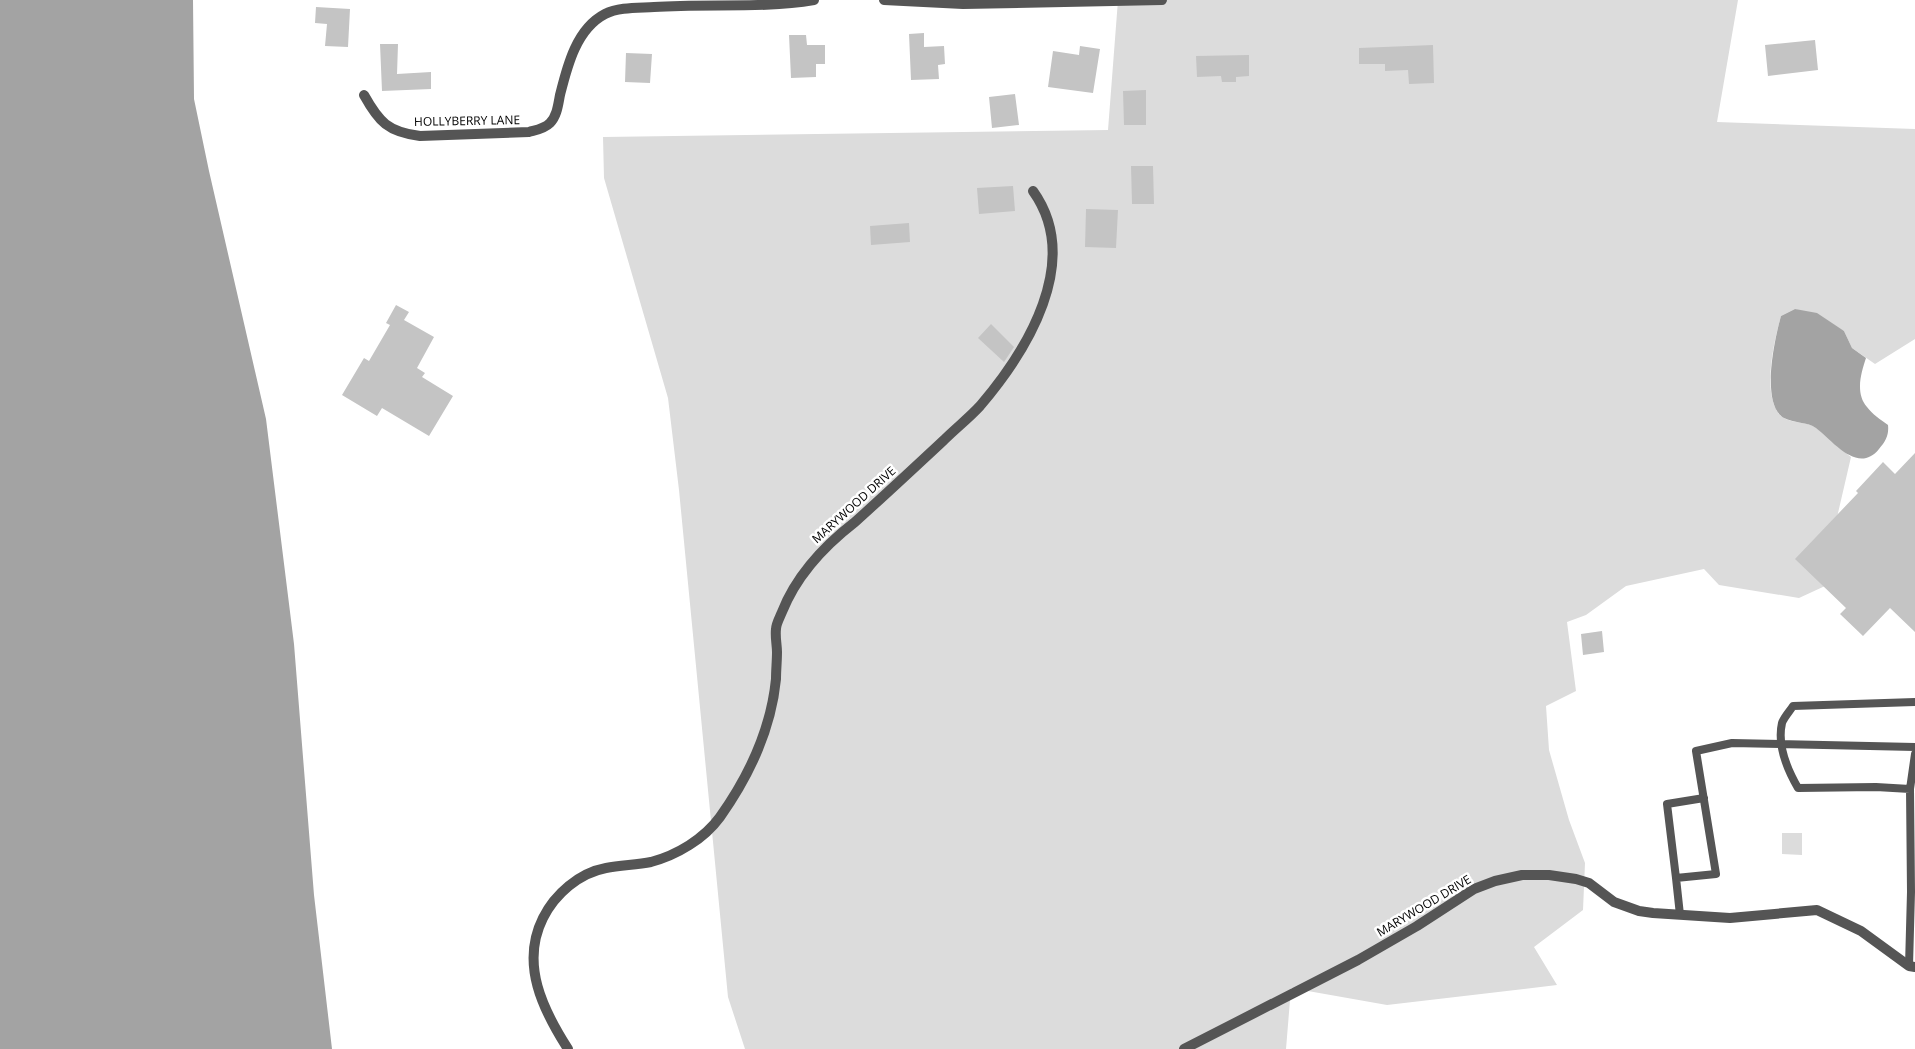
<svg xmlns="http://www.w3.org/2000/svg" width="1915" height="1049" viewBox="0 0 1915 1049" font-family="'Open Sans',sans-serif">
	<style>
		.green { fill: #dcdcdc }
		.water { fill: #a3a3a3 }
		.building { fill: #c4c4c4 }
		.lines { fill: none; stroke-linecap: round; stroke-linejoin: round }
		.service { stroke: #555; stroke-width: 8 }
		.minor { stroke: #555; stroke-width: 10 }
		.labels { text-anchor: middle; stroke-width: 5; stroke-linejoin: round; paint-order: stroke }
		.street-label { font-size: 12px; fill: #000; stroke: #fff }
	</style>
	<rect width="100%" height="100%" fill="#fff"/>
	<!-- green -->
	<path class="green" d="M1118 0H1738L1717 122 1915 129V339L1875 364 1852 348 1844 331 1795 309 1781 316C1774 341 1762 392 1779 414 1788 424 1805 421 1815 427 1828 435 1839 448 1851 457L1835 526 1838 580 1799 598 1719 585 1704 569 1626 586 1586 615 1567 622 1576 691 1546 706 1549 750 1569 820 1585 863 1583 910 1534 947 1557 985 1387 1005 1291 988 1286 1049H745L728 997 679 490 668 398 604 178 603 137 1108 130Z
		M1782 833H1802V855L1782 854Z"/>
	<!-- water -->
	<path class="water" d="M0 0H193L194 99 209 171 266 419 294 644 314 895 332 1049H0Z
		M1795 309 1817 313 1844 331 1852 348 1866 358C1861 373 1855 393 1867 407 1872 414 1881 420 1888 425 1889 435 1886 441 1879 449 1858 475 1833 441 1816 428 1808 422 1793 423 1784 418 1760 404 1775 338 1781 316Z"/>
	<!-- building -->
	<path class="building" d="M316 7 350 9 348 47 325 46 327 24 315 23Z
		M924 33V47L944 46 945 64 938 65 939 79 911 80 909 34Z
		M789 35H806L807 45H825V64H816V77L791 78Z
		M1815 40 1818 70 1768 76 1765 45Z
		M380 44H398L397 74 431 72V89L382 91Z
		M1433 45 1434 83 1409 84 1408 70 1385 71V64H1359V48Z
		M1080 46 1100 49 1093 93 1048 87 1053 51 1079 55Z
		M626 53 652 54 650 83 625 82Z
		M1249 55V76L1236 77V82H1222L1221 76 1197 77 1196 56Z
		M1146 90V125H1124L1123 91Z
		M1015 94 1019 125 992 128 989 97Z
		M1131 166H1153L1154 204H1132Z
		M1013 186 1015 211 979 214 977 188Z
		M1086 209 1118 210 1116 248 1085 247Z
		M909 223 910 242 871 245 870 226Z
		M396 305 409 312 404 320 434 337 417 368 425 373 422 377 453 396 429 436 382 408 377 416 342 395 364 358 369 361 390 325 386 323Z
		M991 324 1014 347 1004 362 978 338Z
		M1915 453V632L1890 608 1863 636 1840 614 1846 608 1795 559 1858 493 1856 491 1883 462 1895 474Z
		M1602 631 1604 652 1583 655 1581 634Z"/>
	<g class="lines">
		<!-- service -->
		<path class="service" d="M1910 789 1876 787 1798 788C1787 769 1777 745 1782 723 1784 717 1790 711 1793 706L1915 702
			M1676 878 1667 804 1704 798
			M1680 915 1676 878 1716 874 1696 751 1732 743 1915 747
			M1909 966 1911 892 1910 789 1915 754"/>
		<!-- minor -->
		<path class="minor" d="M884 0 963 4 1162 0
			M364 95C379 122 388 132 420 136L529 132C536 130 544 129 550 123 557 116 558 105 560 95 567 67 576 29 605 14 619 7 638 8 654 7 707 3 761 9 814 0
			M568 1049C543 1010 520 964 543 918 555 894 579 873 606 868 621 865 636 865 651 862 677 855 704 839 720 817 749 776 771 730 776 679 776 670 777 661 777 652 777 645 775 637 776 629 776 624 780 617 782 612 797 574 824 546 855 522 885 495 915 467 944 440 956 428 969 418 980 406 1027 351 1083 261 1033 191
			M1184 1049 1358 960 1417 926 1474 889 1495 881 1522 875H1549L1576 879 1589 883 1614 902 1639 911 1653 913 1730 918 1817 910 1861 931 1909 966 1915 967"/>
	</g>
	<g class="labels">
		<!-- street labels -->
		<g class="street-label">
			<text transform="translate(467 121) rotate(-1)" y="4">HOLLYBERRY LANE</text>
			<text transform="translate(854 505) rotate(-42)" y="4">MARYWOOD DRIVE</text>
			<text transform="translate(1424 906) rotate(-31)" y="4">MARYWOOD DRIVE</text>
		</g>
	</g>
</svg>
